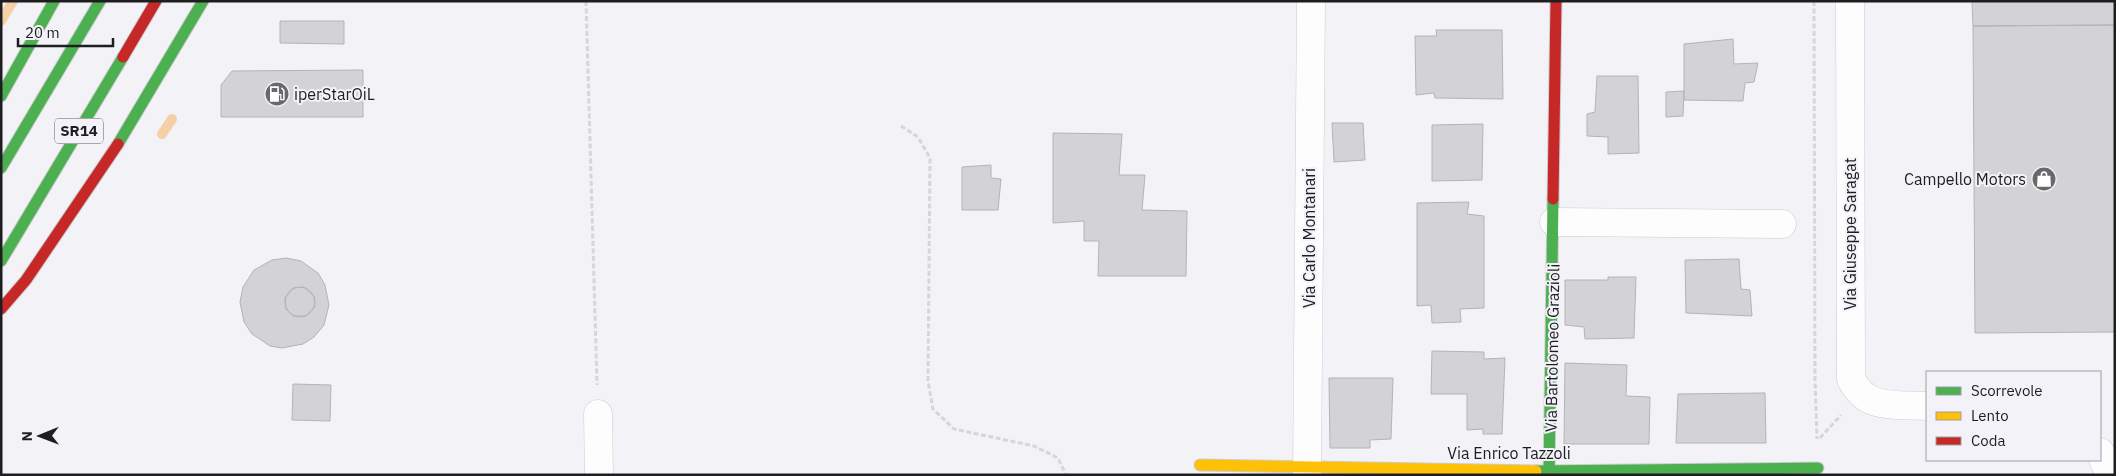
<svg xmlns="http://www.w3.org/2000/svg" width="2116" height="476" viewBox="0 0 2116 476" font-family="'IBM Plex Sans',sans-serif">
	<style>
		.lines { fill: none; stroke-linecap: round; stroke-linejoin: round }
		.stream { stroke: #f5cfa6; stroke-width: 10 }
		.building { fill: #d3d3d6; stroke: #b4b4b7; fill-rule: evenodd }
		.street-casing { stroke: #cdcdd0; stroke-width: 29 }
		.fast-casing { stroke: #cdcdd0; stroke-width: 13 }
		.slow-casing { stroke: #cdcdd0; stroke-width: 13 }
		.jam-casing { stroke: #cdcdd0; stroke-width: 13 }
		.path { stroke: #d6d6d7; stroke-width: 3; stroke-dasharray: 5 2.5; stroke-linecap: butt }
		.street { stroke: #fdfdfe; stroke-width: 28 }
		.fast { stroke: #4caf50; stroke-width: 11 }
		.slow { stroke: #ffc107; stroke-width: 11 }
		.jam { stroke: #c62828; stroke-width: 11 }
		.labels { text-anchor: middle; stroke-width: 4; stroke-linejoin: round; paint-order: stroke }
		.shield { fill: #f2f2f8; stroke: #5e5e61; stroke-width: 1 }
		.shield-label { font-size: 15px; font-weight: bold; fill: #1e1e20 }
		.poi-label { font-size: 16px; fill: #1e1e20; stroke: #f2f2f8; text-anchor: start }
		.street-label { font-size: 16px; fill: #1e1e20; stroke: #f2f2f8 }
	</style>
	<rect width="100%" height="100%" fill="#f3f3f7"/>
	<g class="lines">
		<!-- stream -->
		<path class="stream" d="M1 21 13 1
			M162 134 172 119"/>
	</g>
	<!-- building -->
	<path class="building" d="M1972 1H2115V25L1973 26Z
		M280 21H344V44L280 43Z
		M2115 25V332L1975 333 1973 26Z
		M1436 30H1502L1503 99 1435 98 1434 93 1416 95 1415 36H1437Z
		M1733 39 1734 64 1758 63 1754 82 1745 83 1743 101 1684 100V44Z
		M363 70V117H221V85L232 71Z
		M1597 76H1638L1639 153 1608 154V137L1587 136V114L1595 112Z
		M1684 91 1683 116 1666 117V92Z
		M1332 123H1363L1365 160 1334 162Z
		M1483 124 1482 180 1432 181V125Z
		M1053 133 1122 134 1119 175H1145L1142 210 1187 211 1186 276H1098L1099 241H1084V221L1053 223Z
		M991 165V178L1001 179 998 210H962V167Z
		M1469 202 1467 214 1484 216V308L1460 309 1461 322 1432 323 1431 305 1417 306V203Z
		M286 258 301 261 318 273 325 285 329 305 324 325 314 337 303 344 282 348 270 346 252 334 244 322 240 302 243 287 254 270 272 260ZM304 287 314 296 315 306 306 316H293L286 309 285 298 293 288Z
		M1739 259 1741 289 1750 290 1752 316 1686 313 1685 260Z
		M1608 277H1636L1634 338 1585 339 1584 327 1565 325V280H1608Z
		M285 302a15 15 0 1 1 30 0a15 15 0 1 1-30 0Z
		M1432 351 1484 352V359L1505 358 1502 434H1483V429L1467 430V394H1431Z
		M1565 363 1627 365 1626 396 1650 397 1649 444H1564Z
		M1329 378H1393L1391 439 1370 440V448H1330Z
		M293 384 331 385 330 421 292 420Z
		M1765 393 1766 443H1676L1678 394Z"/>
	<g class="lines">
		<defs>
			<path id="street" d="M1850 1 1851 379C1866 411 1897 404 1927 406
				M1554 222 1782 224
				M598 414 599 475
				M2100 452 2110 475
				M1307 475 1311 1"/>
			<path id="fast" d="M1 96 54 1
				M118 144 203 1
				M1 168 100 1
				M1 261 123 57
				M1536 471 1818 468
				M1549 475 1553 199"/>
			<path id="slow" d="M1200 465 1536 471"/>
			<path id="jam" d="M123 57 156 1
				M1553 199 1556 1
				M1 309 26 280 118 144"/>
		</defs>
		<!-- street casing -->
		<use href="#street" class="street-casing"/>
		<!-- fast casing -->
		<use href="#fast" class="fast-casing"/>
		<!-- slow casing -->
		<use href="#slow" class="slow-casing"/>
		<!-- jam casing -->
		<use href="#jam" class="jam-casing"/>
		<!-- path -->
		<path class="path" d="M586 1 597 385
			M1814 1 1815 380 1817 439
			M901 126 918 137 930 158 928 381 933 409 954 429 1034 446 1058 458 1066 475
			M1820 438 1841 415"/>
		<!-- street -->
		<use href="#street" class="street"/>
		<!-- fast -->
		<use href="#fast" class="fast"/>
		<!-- slow -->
		<use href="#slow" class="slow"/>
		<!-- jam -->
		<use href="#jam" class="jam"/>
	</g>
	<!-- icons -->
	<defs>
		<symbol id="fuel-disc" viewBox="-11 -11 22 22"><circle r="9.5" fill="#69696b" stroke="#f2f2f8"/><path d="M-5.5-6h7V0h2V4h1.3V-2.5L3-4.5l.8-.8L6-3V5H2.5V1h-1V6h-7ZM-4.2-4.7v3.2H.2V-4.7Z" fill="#fff"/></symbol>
		<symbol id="shop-disc" viewBox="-11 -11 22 22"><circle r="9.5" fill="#69696b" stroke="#f2f2f8"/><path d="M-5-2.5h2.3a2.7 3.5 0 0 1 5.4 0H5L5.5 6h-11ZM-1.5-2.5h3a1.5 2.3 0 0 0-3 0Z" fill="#fff"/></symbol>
	</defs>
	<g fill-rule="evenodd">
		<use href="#fuel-disc" x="263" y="80" width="28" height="28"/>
		<use href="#shop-disc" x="2030" y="165" width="28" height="28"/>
	</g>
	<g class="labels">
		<!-- shield labels -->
		<rect class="shield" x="55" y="118.5" width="48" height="25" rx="4"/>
		<g class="shield-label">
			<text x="79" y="136">SR14</text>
		</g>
		<!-- poi labels -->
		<g class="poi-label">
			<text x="294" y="100">iperStarOiL</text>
			<text x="2026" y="185" text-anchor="end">Campello Motors</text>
		</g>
		<!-- street labels -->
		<g class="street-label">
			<text transform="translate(1850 234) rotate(-90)" y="6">Via Giuseppe Saragat</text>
			<text transform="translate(1309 238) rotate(-90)" y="6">Via Carlo Montanari</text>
			<text transform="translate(1552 348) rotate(-89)" y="6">Via Bartolomeo Grazioli</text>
			<text x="1509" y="459">Via Enrico Tazzoli</text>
		</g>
	</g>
	<!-- border -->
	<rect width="2116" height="476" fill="none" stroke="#1e1e20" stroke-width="5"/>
	<!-- legend -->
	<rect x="1926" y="371" width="175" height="90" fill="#f2f2f8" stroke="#9d9da2"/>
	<rect x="1936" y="387" width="25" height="8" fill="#4caf50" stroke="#9d9da2"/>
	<text x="1971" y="396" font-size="15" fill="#1e1e20">Scorrevole</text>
	<rect x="1936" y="412" width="25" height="8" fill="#ffc107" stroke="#9d9da2"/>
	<text x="1971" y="421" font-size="15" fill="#1e1e20">Lento</text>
	<rect x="1936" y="437" width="25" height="8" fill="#c62828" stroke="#9d9da2"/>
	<text x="1971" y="446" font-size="15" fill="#1e1e20">Coda</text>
	<!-- north arrow -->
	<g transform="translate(40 436) rotate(269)" stroke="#f2f2f8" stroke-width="4" paint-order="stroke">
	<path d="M0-4L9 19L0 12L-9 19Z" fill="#1e1e20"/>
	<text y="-8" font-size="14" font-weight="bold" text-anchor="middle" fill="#1e1e20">N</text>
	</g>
	<!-- scale -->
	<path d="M18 38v8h95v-8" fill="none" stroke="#1e1e20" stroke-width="2.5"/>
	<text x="25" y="38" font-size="15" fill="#1e1e20" stroke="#f2f2f8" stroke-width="4" paint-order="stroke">20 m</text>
</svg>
